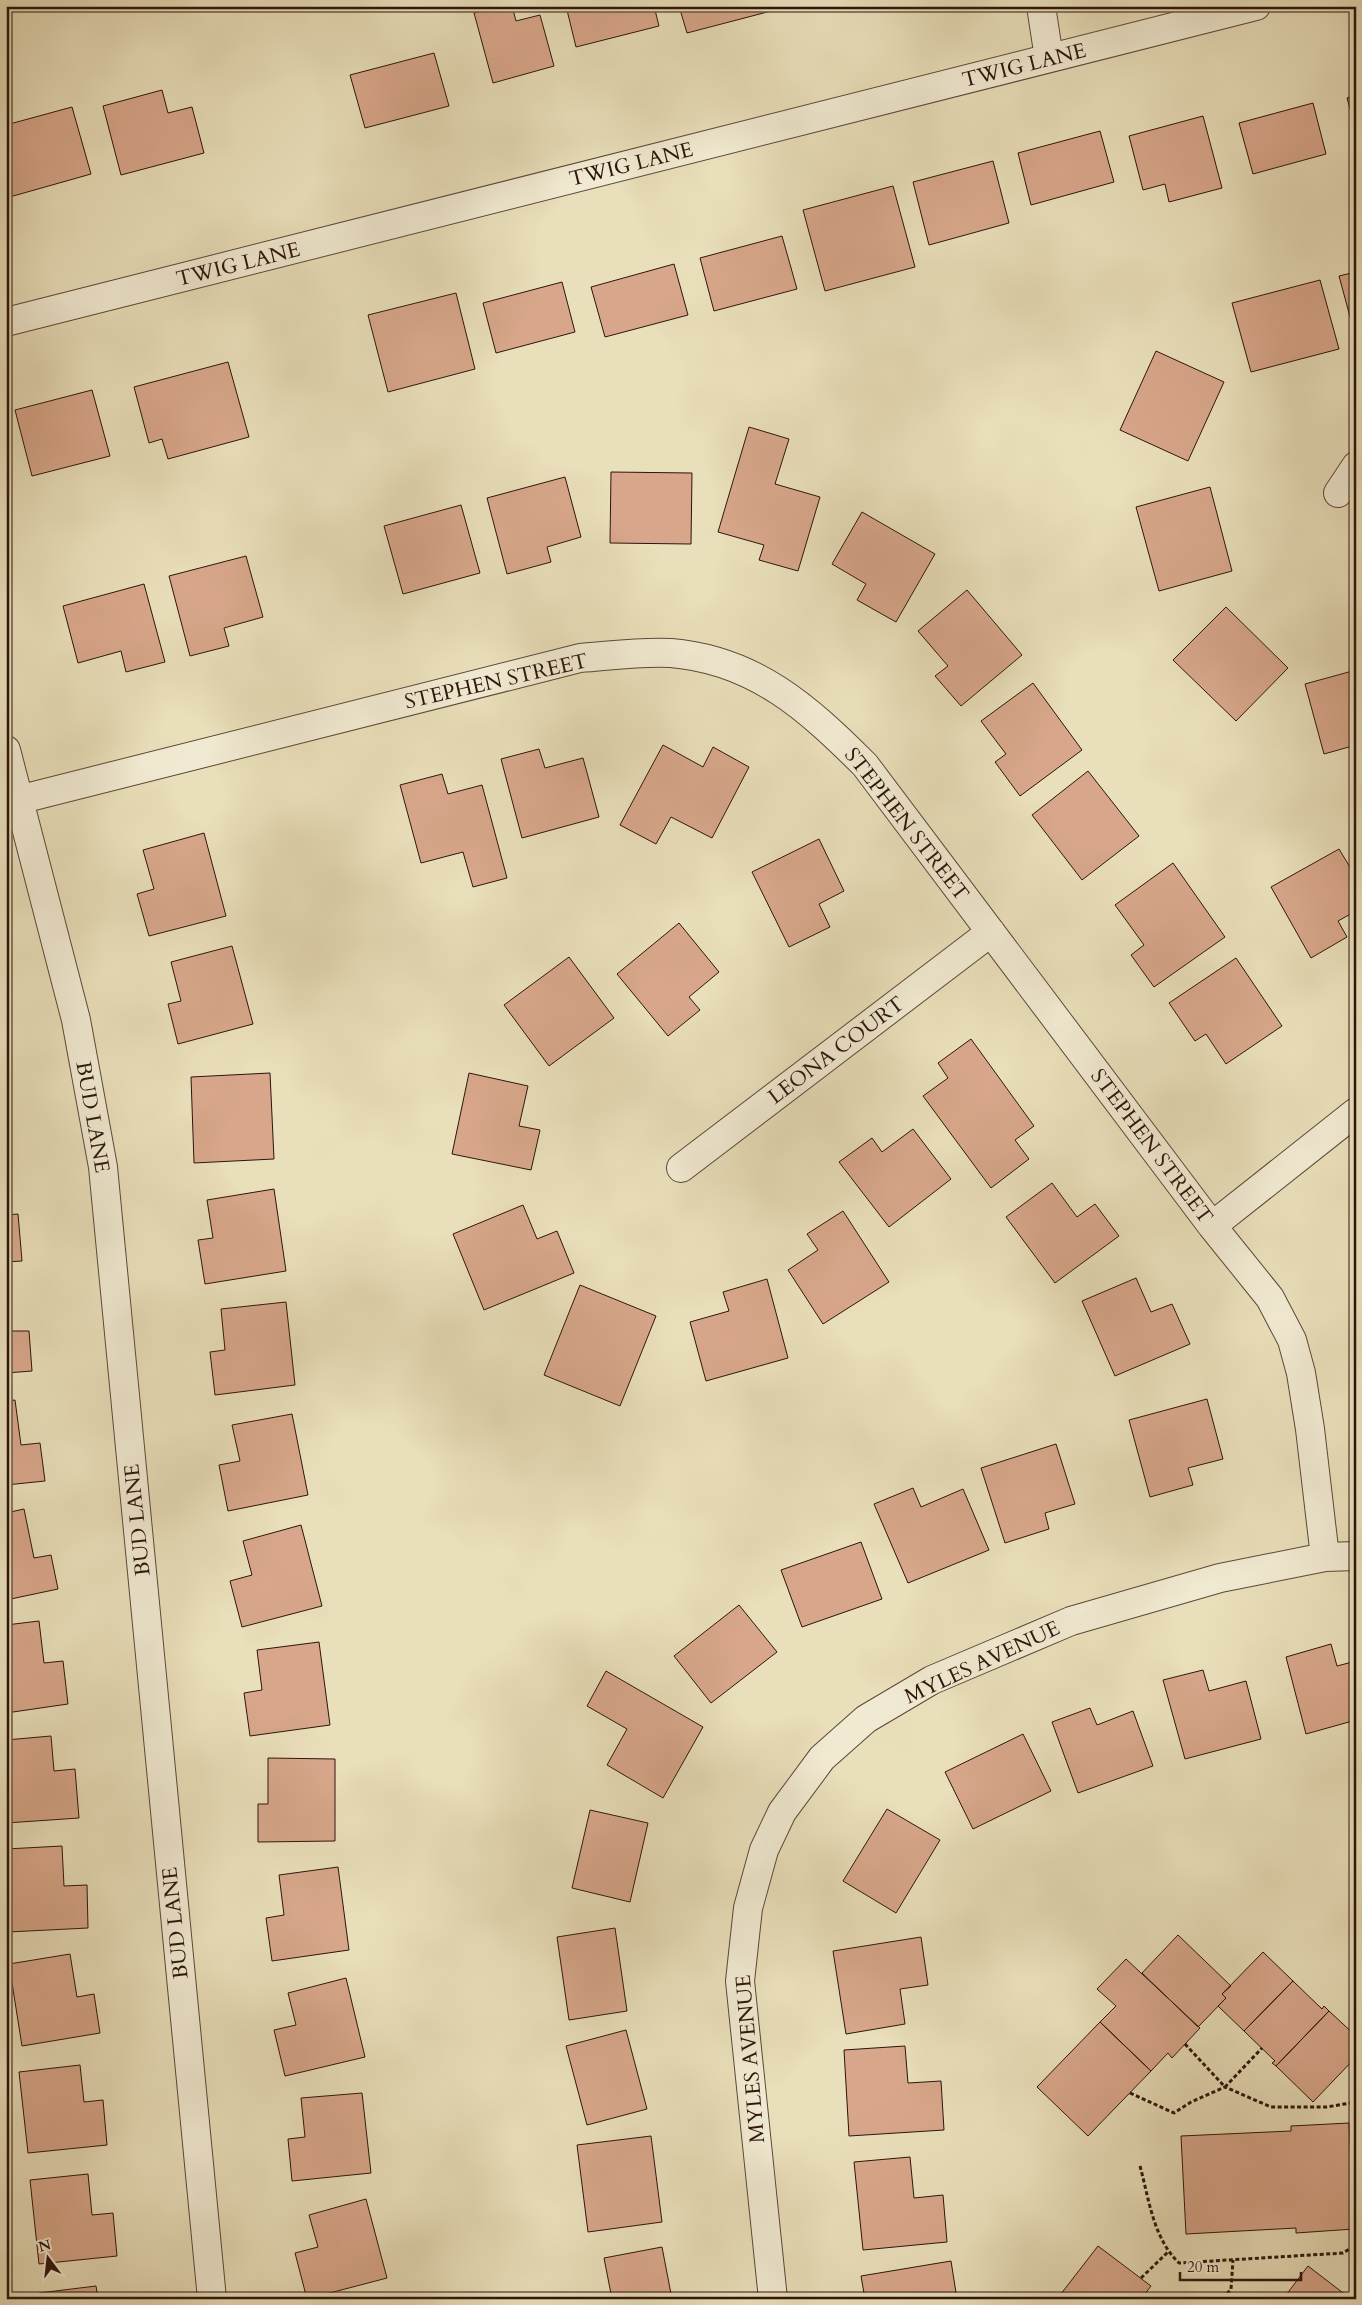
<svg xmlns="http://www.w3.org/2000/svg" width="1362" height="2305" viewBox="0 0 1362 2305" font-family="Cardo,serif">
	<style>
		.building { fill: #d8a78b; stroke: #2c150c }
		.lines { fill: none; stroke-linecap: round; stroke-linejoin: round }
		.street-casing { stroke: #5b4838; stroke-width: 30 }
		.path { stroke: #2c150c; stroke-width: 3; stroke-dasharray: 4 2.5; stroke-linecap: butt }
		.street { stroke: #f1ead2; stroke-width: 28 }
		.labels { text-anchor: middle; stroke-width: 4.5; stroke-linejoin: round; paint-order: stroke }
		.street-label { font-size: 21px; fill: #2c150c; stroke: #f1ead2 }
	</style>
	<rect width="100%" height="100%" fill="#e9dfba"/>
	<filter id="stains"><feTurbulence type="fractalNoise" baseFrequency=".004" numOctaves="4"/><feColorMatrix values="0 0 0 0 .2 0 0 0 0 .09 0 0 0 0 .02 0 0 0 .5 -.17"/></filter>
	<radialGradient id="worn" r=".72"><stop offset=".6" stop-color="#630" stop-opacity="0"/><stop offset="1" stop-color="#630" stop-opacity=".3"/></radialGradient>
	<!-- building -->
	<path class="building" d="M501 6H512L516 21 540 15 554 66 493 83 474 13Z
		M566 6H654L659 26 576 47Z
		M679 6H774L775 10 687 33Z
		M434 53 449 106 365 128 350 75Z
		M162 90 168 113 192 107 204 153 121 175 103 106Z
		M1356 95V130L1347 98Z
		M1313 103 1326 154 1253 174 1239 123Z
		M72 107 91 174 6 198V125Z
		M1203 116 1222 188 1169 202 1165 184 1143 190 1129 136Z
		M1100 131 1114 182 1031 205 1018 153Z
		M993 161 1009 223 929 245 913 182Z
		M893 186 915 267 825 291 803 210Z
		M782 236 797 289 714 311 700 258Z
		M674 264 688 315 605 337 591 287Z
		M1356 272V339L1339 276Z
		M1320 280 1339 349 1251 372 1232 303Z
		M562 282 575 332 496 353 483 303Z
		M456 293 475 369 388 392 368 315Z
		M1156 351 1224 382 1188 461 1120 430Z
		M228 362 249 437 168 459 162 439 149 443 134 387Z
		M92 390 110 456 32 476 15 410Z
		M749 427 789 439 775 484 820 497 798 571 759 560 764 545 718 532Z
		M611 472 692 473 691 544 610 543Z
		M565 477 581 537 547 547 551 562 507 574 487 498Z
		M1210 487 1232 571 1159 591 1136 507Z
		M461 505 480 573 403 594 384 526Z
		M862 512 935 554 896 622 857 600 866 584 832 564Z
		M246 556 263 617 224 628 229 646 190 656 169 576Z
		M144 584 165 662 126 672 121 651 78 663 63 606Z
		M967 590 1022 655 961 706 935 676 948 666 918 631Z
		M1226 607 1288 668 1236 721 1173 660Z
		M1356 670V745L1324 754 1305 684Z
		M1033 683 1082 750 1020 796 995 762 1006 754 981 721Z
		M663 745 703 767 713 747 749 767 712 838 671 817 656 844 620 825Z
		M539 749 545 768 583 758 599 817 522 838 501 759Z
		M1088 771 1139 836 1082 880 1032 815Z
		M442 774 448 794 482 785 507 878 473 887 463 852 421 863 400 785Z
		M204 833 226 916 149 936 137 894 154 889 143 850Z
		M819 839 844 891 819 904 830 927 789 947 752 872Z
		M1339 849 1356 877V911L1338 921 1347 937 1311 958 1271 887Z
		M1173 863 1225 937 1154 987 1131 955 1144 945 1115 905Z
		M679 923 719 972 689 997 700 1010 668 1036 617 974Z
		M232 946 253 1024 178 1044 168 1004 181 1001 171 962Z
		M569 957 614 1018 549 1066 504 1005Z
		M1236 958 1282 1026 1226 1064 1206 1034 1195 1041 1169 1003Z
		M971 1039 1034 1126 1015 1140 1029 1159 991 1188 923 1096 948 1078 938 1063Z
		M270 1073 274 1159 194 1163 191 1077Z
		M469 1073 528 1086 519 1126 540 1130 531 1170 452 1154Z
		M913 1129 951 1179 889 1227 839 1162 872 1138 882 1152Z
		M1052 1183 1077 1217 1095 1204 1119 1236 1055 1283 1006 1217Z
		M274 1189 286 1271 205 1284 198 1240 213 1238 207 1200Z
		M523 1205 537 1239 557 1231 574 1273 484 1310 453 1234Z
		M843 1211 889 1282 823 1324 788 1270 818 1250 807 1234Z
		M18 1214 22 1261 6 1262V1215Z
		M1136 1278 1151 1312 1172 1304 1190 1344 1115 1376 1082 1301Z
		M767 1279 788 1358 706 1381 690 1322 729 1311 723 1292Z
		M580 1285 656 1316 620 1406 544 1375Z
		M286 1302 295 1385 215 1395 210 1352 225 1350 221 1309Z
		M6 1308 8 1331H29L32 1371 6 1373Z
		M1207 1399 1223 1459 1188 1468 1193 1485 1150 1497 1129 1420Z
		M15 1400 21 1445 40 1443 45 1481 6 1485V1401Z
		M292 1414 308 1495 228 1511 219 1465 240 1461 232 1425Z
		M1056 1444 1075 1504 1045 1513 1049 1529 1005 1543 981 1468Z
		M913 1488 921 1507 963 1489 989 1550 908 1583 874 1504Z
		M24 1509 34 1558 51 1555 58 1589 6 1600V1513Z
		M301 1525 322 1606 242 1627 230 1581 252 1575 243 1541Z
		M861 1542 882 1599 802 1627 781 1570Z
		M739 1605 777 1652 711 1703 674 1656Z
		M39 1621 44 1663 63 1661 68 1704 6 1713V1625Z
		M319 1642 330 1725 250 1736 244 1693 262 1690 257 1650Z
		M1331 1644 1337 1666 1356 1661V1720L1306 1734 1286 1657Z
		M1203 1670 1209 1691 1246 1681 1261 1739 1185 1759 1163 1680Z
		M606 1671 703 1727 663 1798 607 1765 627 1729 587 1706Z
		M1090 1708 1097 1725 1133 1711 1153 1766 1078 1793 1052 1722Z
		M1023 1734 1051 1791 973 1829 945 1772Z
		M51 1736 54 1771 75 1769 79 1818 6 1823V1740Z
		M268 1758 335 1759V1841L258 1842V1804H268Z
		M887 1809 940 1840 896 1913 843 1881Z
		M590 1810 648 1823 630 1902 572 1888Z
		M62 1846 64 1886 87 1885 88 1928 8 1932 6 1849Z
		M338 1867 349 1950 272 1961 266 1918 284 1915 279 1875Z
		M615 1928 627 2011 569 2020 557 1937Z
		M1178 1935 1231 1986 1222 1994 1226 1998 1198 2027 1142 1973Z
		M921 1937 928 1985 900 1989 905 2024 846 2034 833 1951Z
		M1263 1952 1293 1981 1244 2031 1218 2006 1226 1998 1222 1994Z
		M70 1954 77 1997 94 1994 100 2033 22 2046 9 1964Z
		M1126 1959 1200 2028 1172 2058 1168 2053 1151 2071 1100 2022 1116 2006 1097 1989Z
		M346 1978 365 2057 285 2076 274 2030 296 2025 288 1993Z
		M1293 1981 1322 2009 1324 2006 1329 2011 1276 2066 1272 2063 1275 2061 1244 2031Z
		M1329 2011 1356 2036V2057L1313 2102 1276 2066Z
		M1100 2022 1151 2071 1088 2136 1037 2087Z
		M626 2030 647 2109 587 2125 566 2046Z
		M905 2046 908 2083 941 2081 944 2130 849 2136 844 2050Z
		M80 2065 84 2102 103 2100 107 2145 28 2153 19 2072Z
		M362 2093 371 2173 292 2181 288 2139 305 2137 301 2098Z
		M1349 2123 1354 2229 1296 2233V2228L1186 2234 1181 2136 1291 2131V2126Z
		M651 2136 662 2222 588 2232 577 2145Z
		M910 2157 914 2198 943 2195 947 2242 863 2250 854 2162Z
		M88 2174 92 2215 113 2213 117 2256 39 2264 30 2180Z
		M366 2199 387 2278 307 2299 295 2253 318 2247 309 2215Z
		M1098 2246 1151 2286 1141 2299H1057Z
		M662 2247 672 2299H612L604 2258Z
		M951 2261 957 2299H865L861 2276Z
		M1308 2266 1351 2299H1283Z
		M96 2286 98 2299H40L39 2293Z"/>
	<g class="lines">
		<defs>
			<path id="street" d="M1041 6 1049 58
				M6 322 1256 6
				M1338 493 1356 466
				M6 750 76 1020 103 1167 212 2299
				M6 803 580 658C609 656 642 651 671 653 755 660 808 708 865 765L1212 1226 1270 1298 1292 1340 1301 1373 1310 1429 1325 1557
				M681 1168 991 932
				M1212 1226 1356 1112
				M773 2299 740 1981 748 1908 764 1850 782 1812 822 1758 866 1719 932 1680 1071 1621 1220 1578 1325 1557 1356 1556"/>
		</defs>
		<!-- street casing -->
		<use href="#street" class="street-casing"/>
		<!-- path -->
		<path class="path" d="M1185 2044 1225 2087 1262 2048
			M1130 2093 1174 2113 1191 2102 1225 2087 1271 2107H1327L1356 2102
			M1140 2166C1149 2199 1153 2238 1179 2263L1343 2253 1356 2245
			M1141 2278 1168 2252
			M1223 2299 1231 2289 1233 2260"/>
		<!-- street -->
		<use href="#street" class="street"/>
	</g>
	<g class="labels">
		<!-- street labels -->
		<g class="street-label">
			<text transform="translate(1024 65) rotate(-14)" y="7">TWIG LANE</text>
			<text transform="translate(631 164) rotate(-14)" y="7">TWIG LANE</text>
			<text transform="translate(238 264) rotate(-14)" y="7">TWIG LANE</text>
			<text transform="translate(496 681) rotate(-13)" y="7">STEPHEN STREET</text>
			<text transform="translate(907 824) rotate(52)" y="7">STEPHEN STREET</text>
			<text transform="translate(836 1050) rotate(-37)" y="7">LEONA COURT</text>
			<text transform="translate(93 1117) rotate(80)" y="7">BUD LANE</text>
			<text transform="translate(1152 1146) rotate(53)" y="7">STEPHEN STREET</text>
			<text transform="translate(137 1520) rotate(-96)" y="7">BUD LANE</text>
			<text transform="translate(982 1662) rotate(-25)" y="7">MYLES AVENUE</text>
			<text transform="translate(175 1923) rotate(-96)" y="7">BUD LANE</text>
			<text transform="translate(750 2059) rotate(-95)" y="7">MYLES AVENUE</text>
		</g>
	</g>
	<!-- margin -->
	<rect width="1362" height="2305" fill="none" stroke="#e9dfba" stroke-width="25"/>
	<rect x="8" y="8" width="1347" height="2290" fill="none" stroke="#2c150c" stroke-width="2.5"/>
	<rect x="12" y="12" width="1337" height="2280" fill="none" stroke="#2c150c"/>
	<!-- north arrow -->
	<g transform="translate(48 2258) rotate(345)" stroke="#f1ead2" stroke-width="4" paint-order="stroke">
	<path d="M0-4L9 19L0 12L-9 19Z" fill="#2c150c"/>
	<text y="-8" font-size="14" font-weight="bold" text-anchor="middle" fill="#2c150c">N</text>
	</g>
	<!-- scale -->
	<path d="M1180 2272v8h121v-8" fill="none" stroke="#2c150c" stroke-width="2.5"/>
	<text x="1187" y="2272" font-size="15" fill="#2c150c" stroke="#f1ead2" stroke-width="4" paint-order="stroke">20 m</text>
	<rect width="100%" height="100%" filter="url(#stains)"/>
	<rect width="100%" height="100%" fill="url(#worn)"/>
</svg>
